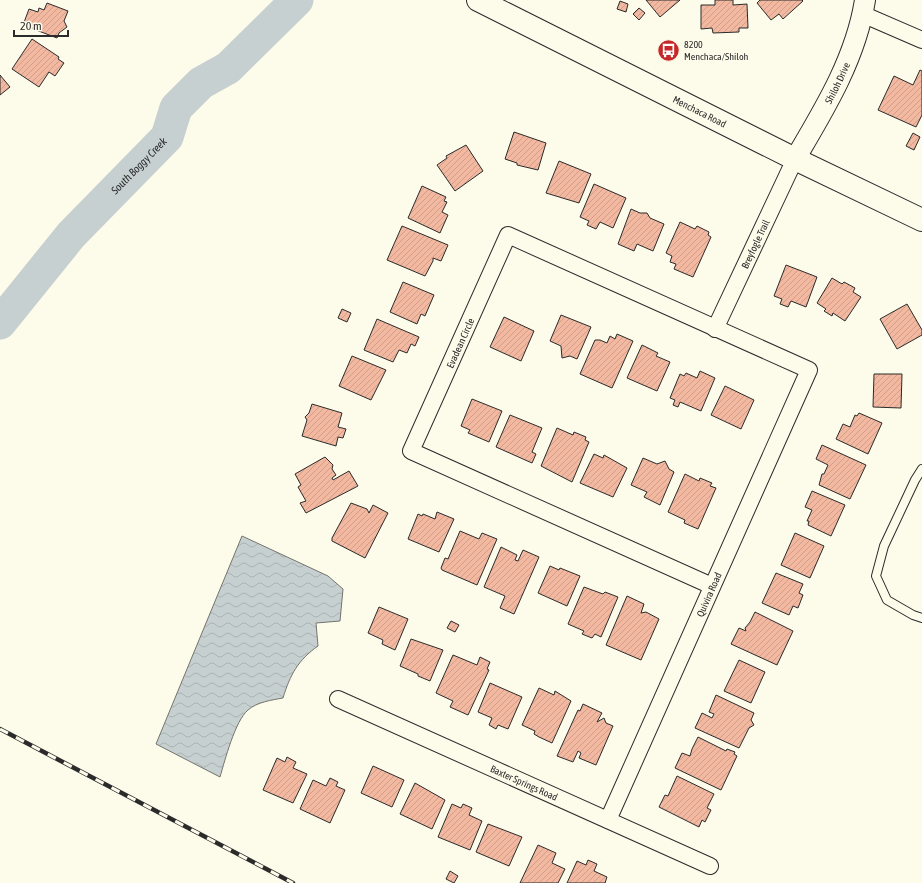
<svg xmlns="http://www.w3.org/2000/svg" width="922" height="883" viewBox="0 0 922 883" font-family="'Asap Condensed',sans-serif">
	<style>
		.water { fill: url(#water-waves); stroke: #74746e }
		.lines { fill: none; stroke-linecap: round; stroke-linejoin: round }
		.river { stroke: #c7d0d0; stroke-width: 33 }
		.building { fill: url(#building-hatch); stroke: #2b2b2b }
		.service-casing { stroke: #2b2b2b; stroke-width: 10 }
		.minor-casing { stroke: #2b2b2b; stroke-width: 18 }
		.tertiary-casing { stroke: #2b2b2b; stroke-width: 22 }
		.secondary-casing { stroke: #2b2b2b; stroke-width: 24 }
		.service { stroke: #fdfbea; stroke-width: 8 }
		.minor { stroke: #fdfbea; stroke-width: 16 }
		.tertiary { stroke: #fdfbea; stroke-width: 20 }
		.secondary { stroke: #fdfbea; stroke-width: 22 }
		.rail-casing { stroke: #2b2b2b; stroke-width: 4.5 }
		.rail { stroke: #fdfbea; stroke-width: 3; stroke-dasharray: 9; stroke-linecap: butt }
		.labels { text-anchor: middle; stroke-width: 3; stroke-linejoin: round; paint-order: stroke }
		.poi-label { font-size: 10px; fill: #2b2b2b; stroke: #fdfbea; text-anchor: start }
		.street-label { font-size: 10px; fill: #2b2b2b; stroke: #fdfbea }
		.water-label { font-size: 11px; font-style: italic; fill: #2b2b2b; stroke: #fdfbea }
	</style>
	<defs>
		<pattern id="water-waves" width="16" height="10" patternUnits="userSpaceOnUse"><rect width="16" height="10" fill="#c7d0d0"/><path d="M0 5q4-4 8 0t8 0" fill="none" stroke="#abb3b3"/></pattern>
		<pattern id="building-hatch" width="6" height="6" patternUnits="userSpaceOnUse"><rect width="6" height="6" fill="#f2b8a0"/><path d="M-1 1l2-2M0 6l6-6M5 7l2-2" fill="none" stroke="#d09e8a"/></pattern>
	</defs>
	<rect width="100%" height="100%" fill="#fdfbea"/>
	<!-- water -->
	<path class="water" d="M242 536 328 576 343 589 340 621 316 623 318 646C298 660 290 675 283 698 272 700 257 702 248 710 235 721 225 760 220 777L156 744Z"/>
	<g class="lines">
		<!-- river -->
		<path class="river" id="s1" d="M0 323 71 235 167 137 176 108 201 83 228 68 297 0"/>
	</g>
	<!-- building -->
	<path class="building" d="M646 0H680L660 17Z
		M715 0H733V5L747 4 748 28H739V32L713 33 712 28 701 29V5H715Z
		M760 0H802L803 1 783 19 779 14 771 20 757 3Z
		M620 1 628 4 626 12 617 9Z
		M47 3 68 11 64 21 67 27 59 33 57 38 23 25 29 9 38 12 39 8 44 10Z
		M639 8 645 13 639 20 633 14Z
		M32 39 59 57 58 59 64 63 55 76 49 72 39 87 12 69Z
		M920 70 922 71V115L916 127 878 110 894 76 913 85Z
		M0 75 10 87 0 95Z
		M514 132 546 143 538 170 517 165V163L505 159Z
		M913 133 920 137 914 150 906 146Z
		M466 145 483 171 455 191 437 165 447 158 446 156Z
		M559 161 591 174 579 203 546 193Z
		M594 184 626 198 613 228 600 222 596 229 587 225 589 221 580 217Z
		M422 186 446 197 444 201 447 202 442 212 448 215 440 233 408 218Z
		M631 209 640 213H647L650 218 664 224 653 251 637 244 634 251 618 244Z
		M680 222 695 229 697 226 709 232 708 235 711 237 693 277 674 269 676 264 670 262 672 256 666 253Z
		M402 226 448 245 441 261 433 258V261L425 276 387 260Z
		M786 265 817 277 806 307 791 301 788 307 780 304 782 299 774 296Z
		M832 278 842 284 844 282 855 288 853 292 861 297 845 321 833 313 832 316 824 311 826 309 817 303Z
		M403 282 434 295 425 316 421 314 417 324 390 312Z
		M907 304 922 330V335L897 349 880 319Z
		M342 309 351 313 347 322 338 318Z
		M561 315 591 327 577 359 570 356 562 358 561 346 550 341Z
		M504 317 534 331 521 361 490 347Z
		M377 319 419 337 415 346 411 344 407 353 399 350 393 362 364 350Z
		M617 334 633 341 612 388 580 374 595 340H600L607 343 610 336 615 339Z
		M642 345 658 353 656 356 670 362 657 391 627 378Z
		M352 356 386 370 371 400 339 386Z
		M700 371 715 378 701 411 680 402 678 407 673 405 675 400 670 398 680 374 684 376 686 373 697 378Z
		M874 374H902L901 408 873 407Z
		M725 386 754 400 741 429 711 415Z
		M472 399 502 411 489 442 468 433 470 430 461 426Z
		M312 404 342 413 338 427 346 429 343 438 338 437 336 446 302 436 307 420 305 417 309 413Z
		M859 413 882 423 868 454 836 439 843 424 850 427 855 415 857 416Z
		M510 415 542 428 532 452 536 454 532 463 496 447Z
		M557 428 573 435 574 432 586 437 585 440 589 442 572 482 541 466Z
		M822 445 866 465 850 499 819 485 822 474H824L828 465 816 459Z
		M594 454 603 458 604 455 627 468 613 497 580 483Z
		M325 457 333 465 332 469 336 475 332 478 333 480 349 471 358 486 306 513 300 503 306 501 298 487 301 485 295 474Z
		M643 458 657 464 665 461 669 469 674 472 660 505 644 497 647 492 631 485Z
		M685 474 699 481 700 478 712 483 710 486 716 488 698 529 684 523 685 520 668 512Z
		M812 491 845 505 831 536 808 525 809 521H807L812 510 805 507Z
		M351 503 367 509 369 513 373 505 388 513 365 558 332 541V538Z
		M437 512 454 519 439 552 408 539 418 514 422 516 423 514 435 519Z
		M460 531 479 539 482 533 497 539 477 585 442 570 441 568 445 558 448 559Z
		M795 533 824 546 810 578 781 565Z
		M501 547 517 555 515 560 518 561 523 550 539 557 514 614 500 608 505 596 484 587Z
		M550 566 559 570 560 568 580 576 567 606 538 593Z
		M776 573 803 584 799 593 803 595 798 608 793 606 789 615 762 603Z
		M584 587 603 594 605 592 618 597 601 637 595 634 592 638 582 634 584 631 568 624Z
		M627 596 644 604 641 613 646 612 659 619 641 660 606 645Z
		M379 607 408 619 395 650 382 644 383 640 368 633Z
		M755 612 793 631 777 665 731 644 739 628 746 631 745 628 750 622Z
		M451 621 459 625 455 632 447 628Z
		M411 639 443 650 430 681 418 676V674L400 666Z
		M453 655 477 665 480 657 490 662 487 669 489 670 468 715 450 707 453 701 436 693Z
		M739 660 765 672 751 703 724 691Z
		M490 683 522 697 508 729 498 725 496 729 489 725 492 718 478 712Z
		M539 688 554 695 555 691 571 701 552 743 539 737 534 734 535 731 522 725Z
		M716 695 754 713 751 720 754 725 749 728 739 748 695 728 702 713 712 718 714 714 709 712Z
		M583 704 602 713 597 722 604 718 606 723 613 726 596 765 579 758 581 753 578 751 573 762 557 756 578 710 580 711Z
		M698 737 726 751 727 749 735 752 734 754 737 756 721 790 675 768 682 753 690 756 692 749Z
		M287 757 296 762 293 768 307 774 293 803 263 790 277 758 285 762Z
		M373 766 404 780 392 807 361 793Z
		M677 776 714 794 707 808 711 810 705 822 702 820 699 827 659 807 665 795 668 796Z
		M330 778 338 782 336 786 345 790 330 823 300 809 313 780 326 786Z
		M415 783 445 800 432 829 400 814Z
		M452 804 461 808 463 804 472 808 469 815 482 821 470 850 438 837Z
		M488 824 522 837 509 866 476 852Z
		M538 845 556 853 552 863 565 869 558 883H520Z
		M588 860 597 864 594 871 607 877 605 883H567L577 861 586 865Z
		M450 871 458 876 454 883 446 879Z"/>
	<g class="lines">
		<defs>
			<path id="service" d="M922 469 915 480 884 546 876 576 887 600 913 615 922 618"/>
			<g id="minor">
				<path d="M862 14 922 40"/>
				<path id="s2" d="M715 329 795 159"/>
				<path id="s3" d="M338 699 710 866"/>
				<path id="s4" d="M608 820 809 370 508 235 411 451 712 586"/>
			</g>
			<g id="tertiary">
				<path id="s5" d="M795 159C824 110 856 58 865 0"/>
			</g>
			<g id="secondary">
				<path id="s6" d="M478 0 795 159 922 220"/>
			</g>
		</defs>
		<!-- service casing -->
		<use href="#service" class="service-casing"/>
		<!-- minor casing -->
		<use href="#minor" class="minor-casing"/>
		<!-- tertiary casing -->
		<use href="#tertiary" class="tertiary-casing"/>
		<!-- secondary casing -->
		<use href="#secondary" class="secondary-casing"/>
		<!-- service -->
		<use href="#service" class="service"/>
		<!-- minor -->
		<use href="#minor" class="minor"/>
		<!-- tertiary -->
		<use href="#tertiary" class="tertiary"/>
		<!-- secondary -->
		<use href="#secondary" class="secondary"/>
		<defs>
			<path id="rail" d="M0 729 293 883"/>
		</defs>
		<!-- rail casing -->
		<use href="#rail" class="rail-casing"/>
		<!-- rail -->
		<use href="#rail" class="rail"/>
	</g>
	<!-- icons -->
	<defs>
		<symbol id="bus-disc" viewBox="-11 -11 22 22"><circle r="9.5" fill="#c62828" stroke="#fdfbea"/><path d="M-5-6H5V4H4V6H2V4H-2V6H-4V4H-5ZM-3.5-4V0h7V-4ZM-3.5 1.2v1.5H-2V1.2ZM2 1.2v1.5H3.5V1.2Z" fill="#fff"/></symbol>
	</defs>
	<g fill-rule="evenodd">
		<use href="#bus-disc" x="656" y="38" width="25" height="25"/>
	</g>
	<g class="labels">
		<!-- poi labels -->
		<g class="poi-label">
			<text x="684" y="48">8200<tspan x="684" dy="12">Menchaca/Shiloh</tspan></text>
		</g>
		<!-- street labels -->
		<g class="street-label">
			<text dy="4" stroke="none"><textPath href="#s5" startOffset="87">Shiloh Drive</textPath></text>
			<text dy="4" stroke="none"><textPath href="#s6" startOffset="248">Menchaca Road</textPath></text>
			<text dy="4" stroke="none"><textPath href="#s2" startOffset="94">Breyfogle Trail</textPath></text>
			<text transform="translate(460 343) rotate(-66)" y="4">Evadean Circle</text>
			<text dy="4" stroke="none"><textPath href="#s4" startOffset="247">Quivira Road</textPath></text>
			<text dy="4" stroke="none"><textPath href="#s3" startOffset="204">Baxter Springs Road</textPath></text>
		</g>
		<!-- water labels -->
		<g class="water-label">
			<text dy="4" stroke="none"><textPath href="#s1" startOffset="210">South Boggy Creek</textPath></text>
		</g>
	</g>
	<!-- scale -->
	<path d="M14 30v6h54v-6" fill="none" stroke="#2b2b2b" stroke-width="2"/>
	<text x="20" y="30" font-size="12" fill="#2b2b2b" stroke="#fdfbea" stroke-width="3" paint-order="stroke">20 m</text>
</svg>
